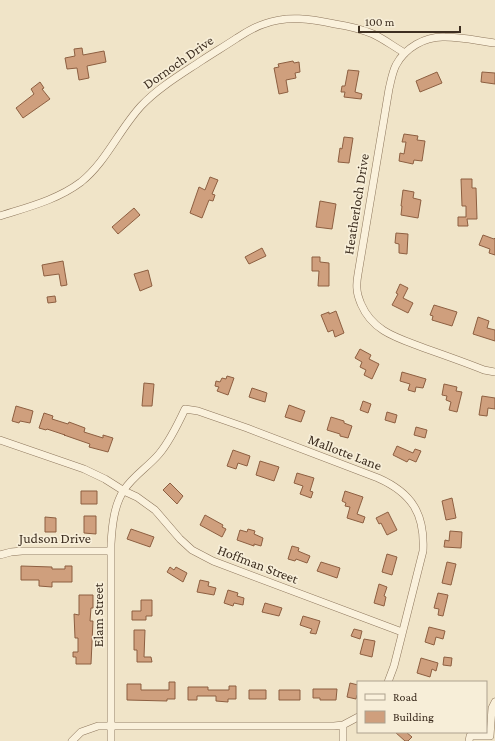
<svg xmlns="http://www.w3.org/2000/svg" width="495" height="741" viewBox="0 0 495 741" font-family="'Crimson Pro',serif">
	<style>
		.building { fill: #cf9f7d; stroke: #8d5f41 }
		.lines { fill: none; stroke-linecap: round; stroke-linejoin: round }
		.minor-casing { stroke: #8d765c; stroke-width: 8 }
		.minor { stroke: #faf1dc; stroke-width: 7 }
		.labels { text-anchor: middle; stroke-width: 3.5; stroke-linejoin: round; paint-order: stroke }
		.street-label { font-size: 14px; fill: #3d2e20; stroke: #f7eed8 }
	</style>
	<rect width="100%" height="100%" fill="#f0e4c8"/>
	<!-- building -->
	<path class="building" d="M82 48 83 55 104 51 106 62 87 66 89 78 79 80 77 68 67 69 65 58 75 56 74 49Z
		M293 61 294 63 299 62 300 72 295 73 296 78 286 80 288 92 279 94 274 68 279 67 278 64Z
		M348 70 359 71 355 92 362 94 361 99 344 97 345 92H341L342 86H345Z
		M437 72 442 83 420 92 416 81Z
		M482 72 495 73V84L481 82Z
		M40 82 44 88 42 89 50 99 23 118 16 108 34 94 31 89Z
		M404 134 418 136 417 140 425 141 422 161 414 160 413 164 399 161 400 153 404 154 406 142H402Z
		M344 137 353 138 349 163 338 162 340 148 342 149Z
		M210 177 218 180 212 194 215 195 213 201 209 200 202 218 190 213 199 187 205 190Z
		M461 179H472V188H476L477 219H467L468 226H458V217H466V206H462Z
		M403 190 414 192 413 198 421 200 418 218 401 215 402 206H401Z
		M320 201 336 204 332 229 316 227Z
		M134 208 140 215 118 234 112 227Z
		M396 233 408 234 407 254 399 253V244L395 243Z
		M483 235 494 239 495 238V255L489 253 490 249 479 245Z
		M262 248 266 256 249 264 245 257Z
		M312 257H320V262L329 263V286H318L319 271H312Z
		M63 261 67 285 61 286 59 274 44 276 42 265Z
		M148 270 152 286 140 291 134 274Z
		M400 284 408 288 403 298 413 303 408 313 392 305 398 294 396 293Z
		M55 296 56 302 48 303 47 297Z
		M434 305 457 312 452 326 432 320 433 316 430 315Z
		M336 311 344 333 335 337 333 330 328 332 321 315 329 312V314Z
		M478 317 489 321 487 328 495 330V341L473 334Z
		M360 349 371 355 369 359 379 364 372 379 364 375 366 370 360 367 362 362 355 358Z
		M402 372 426 379 423 388 416 387 415 392 408 390 410 384 400 381Z
		M227 376 234 378 228 395 217 391 219 387 215 386 216 381 220 382 222 378 226 379Z
		M144 383 154 384 152 406H142Z
		M444 384 457 387 456 391 462 392 457 412 449 410 451 402 446 400 447 396 442 395Z
		M252 388 267 393 265 402 249 397Z
		M482 396 495 398V409L488 408 487 416 479 415Z
		M363 401 371 404 368 413 360 410Z
		M289 405 305 411 301 422 285 417Z
		M16 406 33 411 30 423 20 421 19 423 12 421Z
		M387 412 397 415 395 423 385 420Z
		M44 413 53 416 52 419 68 424 69 422 85 428 84 432 103 438V435L113 438 108 452 89 447 90 444 64 435H65L47 429 46 430 39 428Z
		M331 417 344 421V423L352 426 348 438 340 436V434L327 430Z
		M416 427 427 430 425 438 414 435Z
		M397 446 413 453 415 449 421 451 416 462 409 459 407 462 393 455Z
		M233 450 250 456 247 466 238 463 236 469 227 466Z
		M260 461 279 467 274 481 256 475Z
		M297 473 314 478 310 491 313 492 311 498 300 494 303 486 294 483Z
		M170 483 183 496 177 504 163 490Z
		M81 491H97V504H81Z
		M345 491 363 497 357 514 365 517 363 523 347 518 350 507 345 506 346 503 342 501Z
		M452 498 456 518 446 520 442 501Z
		M388 512 397 530 387 535 381 523 379 524 376 518Z
		M205 515 223 525 222 527 226 529 222 537 200 525Z
		M84 516H96V534L84 533Z
		M45 517 56 518V532H45Z
		M131 529 154 537 150 547 127 539Z
		M248 529 255 531 254 534 263 538 261 546 254 544V546L237 540 240 530 247 532Z
		M450 531 462 532 461 548 444 547 445 540 449 541Z
		M292 546 299 548 298 551 310 556 307 563 296 559 295 561 288 559Z
		M387 554 397 557 392 575 382 572Z
		M321 562 340 568 337 578 317 571Z
		M447 562 456 564 451 585 442 583Z
		M21 566 52 567V569H65V566H72V582H52V587L39 586V580H21Z
		M170 567 174 570 176 567 187 573 183 582 167 572Z
		M200 580 209 582 208 586 216 588 214 595 197 592Z
		M379 584 387 587 384 596 386 597 384 606 374 603Z
		M228 590 238 593 237 596 244 598 243 605 234 603 233 606 224 603Z
		M438 593 448 595 443 616 438 615 439 609 434 608Z
		M79 595H93V608H91L90 621H93L91 664H76V657H73V652H78V638H75L74 614 79 615Z
		M141 600H152V616H146V620H132V611H141Z
		M265 603 282 608 279 616 262 612Z
		M303 616 320 621 316 634 310 633 312 629 300 625Z
		M429 627 445 631 443 639 436 637 434 645 425 642Z
		M354 629 362 631 360 639 351 636Z
		M134 630H145L144 657H151L152 662H137V650H134Z
		M364 639 375 641 372 657 360 654Z
		M444 657 452 658 451 666 443 665Z
		M421 658 438 663 436 671 432 669 430 677 417 673Z
		M169 682H175V699H167V701L127 700V684H141V690H169Z
		M350 683 358 685V695H357L356 699 347 697Z
		M229 686H236V699H228V702L216 701V696H197V700H188V687H208V690H229Z
		M313 689H337L336 700H320V698H313Z
		M249 690H266V699H249Z
		M279 690H300V700H279Z
		M395 732H406L412 737 408 741H405Z"/>
	<g class="lines">
		<defs>
			<path id="minor" d="M495 43C479 41 462 37 445 37 425 36 405 48 396 65 392 73 391 81 389 89L359 268C358 275 356 282 357 289 357 294 359 299 361 304 373 332 398 338 424 348 444 355 464 362 484 370L495 372
				M0 216C28 207 57 200 81 182 106 162 119 130 141 106 158 88 180 75 201 61 213 53 225 46 237 38 245 33 254 27 264 24 287 15 311 19 335 24 348 26 361 29 373 34 384 39 394 47 405 53
				M0 440 84 469 105 479 124 491 137 497 155 510 180 539 192 550 213 561 402 632
				M0 555 11 552 22 551H111
				M72 741 81 732 98 726H334L343 725 358 717
				M111 741V544C112 526 114 505 124 490 133 476 148 467 159 454 170 441 178 424 185 409L198 411 247 428 378 478C412 493 425 514 423 551L394 666 388 682
				M343 741V725
				M469 741 470 736H490L492 708 495 702"/>
		</defs>
		<!-- minor casing -->
		<use href="#minor" class="minor-casing"/>
		<!-- minor -->
		<use href="#minor" class="minor"/>
	</g>
	<g class="labels">
		<!-- street labels -->
		<g class="street-label">
			<text transform="translate(178 62) rotate(-35)" y="5">Dornoch Drive</text>
			<text transform="translate(356 204) rotate(-81)" y="5">Heatherloch Drive</text>
			<text transform="translate(345 452) rotate(21)" y="5">Mallotte Lane</text>
			<text x="55" y="543">Judson Drive</text>
			<text transform="translate(258 564) rotate(21)" y="5">Hoffman Street</text>
			<text transform="translate(98 615) rotate(-90)" y="5">Elam Street</text>
		</g>
	</g>
	<!-- legend -->
	<rect x="357" y="681" width="130" height="52" fill="#f7eed8" stroke="#ada18e"/>
	<rect x="365" y="694" width="20" height="6" fill="#faf1dc" stroke="#ada18e"/>
	<text x="393" y="701" font-size="12" fill="#3d2e20">Road</text>
	<rect x="365" y="711" width="20" height="12" fill="#cf9f7d" stroke="#ada18e"/>
	<text x="393" y="721" font-size="12" fill="#3d2e20">Building</text>
	<!-- scale -->
	<path d="M359 26v6h101v-6" fill="none" stroke="#3d2e20" stroke-width="2"/>
	<text x="365" y="26" font-size="12" fill="#3d2e20" stroke="#f7eed8" stroke-width="3" paint-order="stroke">100 m</text>
</svg>
